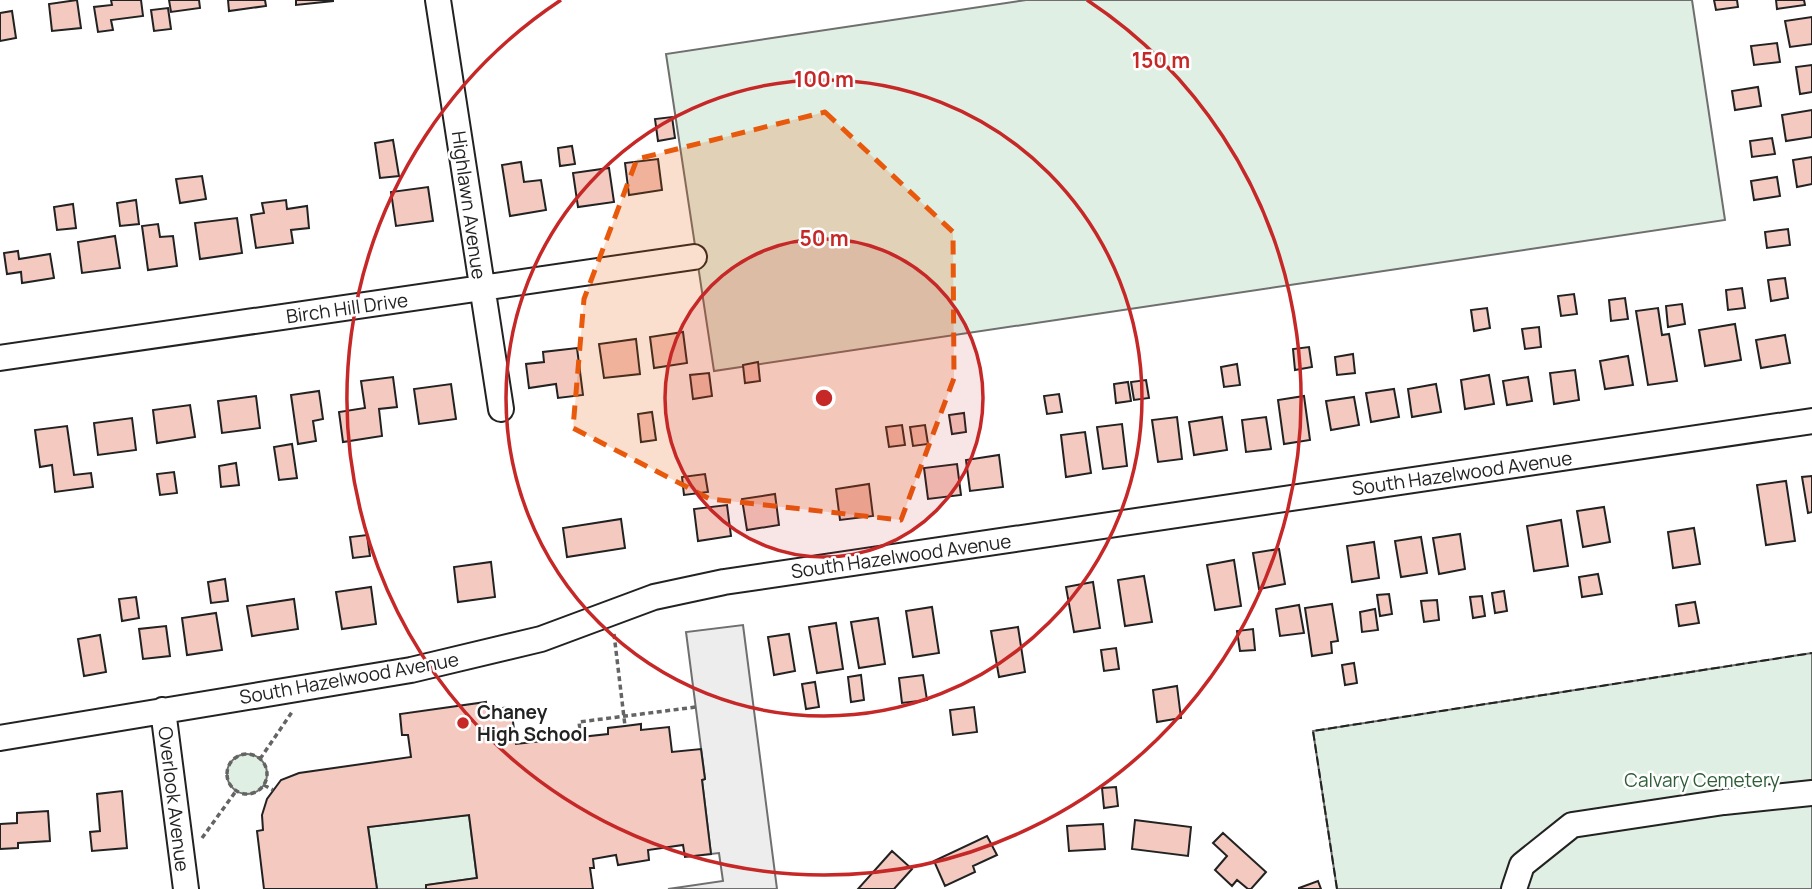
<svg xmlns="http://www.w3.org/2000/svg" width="1812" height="889" viewBox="0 0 1812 889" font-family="Manrope,sans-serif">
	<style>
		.green { fill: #e0efe3; stroke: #6f6f6f; stroke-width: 2 }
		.parking { fill: #ededed; stroke: #6f6f6f; stroke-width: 2 }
		.building { fill: #f3c9c0; stroke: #222; stroke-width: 2 }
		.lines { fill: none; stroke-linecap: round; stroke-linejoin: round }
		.minor-casing { stroke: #222; stroke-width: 28 }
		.path { stroke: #646464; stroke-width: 3.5; stroke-dasharray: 5 3.5; stroke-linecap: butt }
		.minor { stroke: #fff; stroke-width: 24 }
		.fence { stroke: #222; stroke-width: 2; stroke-dasharray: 9 3.5; stroke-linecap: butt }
		.marked { fill: #e8590c; fill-opacity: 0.2; stroke: #e8590c; stroke-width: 5; stroke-dasharray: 14 9; stroke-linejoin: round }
		.ring { fill: none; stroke: #c62828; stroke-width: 3.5 }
		.poi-dot { fill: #c62828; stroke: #fff; stroke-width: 2.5 }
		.labels { text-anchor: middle; stroke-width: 5; stroke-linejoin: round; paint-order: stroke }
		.street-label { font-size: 19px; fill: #222; stroke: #fff }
		.poi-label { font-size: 19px; font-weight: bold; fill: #222; stroke: #fff; text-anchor: start }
		.park-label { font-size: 19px; fill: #2f5e38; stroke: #fff }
		.centre { fill: #c62828; stroke: #fff; stroke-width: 3.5 }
		.ring-label { font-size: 21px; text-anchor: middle; font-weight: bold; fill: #c62828; stroke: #fff; stroke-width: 5; stroke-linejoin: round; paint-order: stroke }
	</style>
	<rect width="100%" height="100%" fill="#fff"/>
	<!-- green -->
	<path class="green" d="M1026 0H1692L1725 220 714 371 666 54Z
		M1812 653V889H1337L1313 731Z
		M227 774a20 20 0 1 1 40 0a20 20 0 1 1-40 0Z
		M469 815 477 878 426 885V889H377L368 827Z"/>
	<!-- parking -->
	<path class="parking" d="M743 625 777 889H668L723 881 719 853 711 854 702 780 705 779 686 632Z"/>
	<!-- building -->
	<path class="building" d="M77 0 81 28 52 31 49 4Z
		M111 0H141L143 16 111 20 113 30 98 32 94 7 112 5Z
		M169 0H199L200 8 171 12Z
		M228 0H265L266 6 229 11Z
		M296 0H333V1L296 5Z
		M1714 0H1737L1738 7 1716 10Z
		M1776 0H1804L1805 5 1777 9Z
		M168 8 171 29 154 31 151 10Z
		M12 11 16 38 0 41V13Z
		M1812 17V44L1790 47 1785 21Z
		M1777 43 1780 62 1754 65 1751 46Z
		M1812 65V92L1800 94 1796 67Z
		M1758 87 1761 106 1735 110 1732 91Z
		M1812 110V137L1786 141 1782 115Z
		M672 117 675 138 658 141 655 119Z
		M1772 138 1775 154 1752 157 1750 141Z
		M393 140 399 176 380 178 375 143Z
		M572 146 575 164 560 166 558 148Z
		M1812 157V184L1797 187 1793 160Z
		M658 159 662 190 629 195 625 163Z
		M521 162 524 182 541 180 546 210 510 216 502 165Z
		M609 168 614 202 578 207 573 173Z
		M202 176 206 199 180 203 176 179Z
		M1777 177 1780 196 1754 200 1751 181Z
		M428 187 433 221 396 226 391 192Z
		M136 200 139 224 120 226 117 203Z
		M286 200 287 209 307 206 309 228 291 230 293 243 256 248 251 215 264 213 262 203Z
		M73 204 76 228 57 230 54 207Z
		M237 218 242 253 200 259 195 223Z
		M158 224 160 237 173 236 177 266 148 270 142 226Z
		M1788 229 1790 245 1767 248 1765 232Z
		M115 236 120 268 82 273 78 242Z
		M18 251 19 259 50 254 54 278 22 283 21 272 7 274 4 253Z
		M1785 278 1788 298 1771 301 1768 280Z
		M1742 288 1745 308 1728 310 1726 290Z
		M1574 294 1577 314 1561 316 1558 296Z
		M1625 298 1628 319 1611 321 1609 300Z
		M1682 304 1685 324 1668 327 1666 306Z
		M1487 308 1490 328 1474 331 1471 310Z
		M1658 308 1662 335 1669 334 1677 381 1648 385 1636 311Z
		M1735 324 1741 360 1705 366 1699 330Z
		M1539 327 1541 347 1525 349 1522 329Z
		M683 332 687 363 654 368 650 337Z
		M1785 335 1790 363 1761 368 1756 340Z
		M636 339 640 374 604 378 599 344Z
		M1309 347 1312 367 1295 370 1293 349Z
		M577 348 583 395 558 398 556 384 529 388 526 364 544 362 543 352Z
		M1353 354 1355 373 1337 375 1335 357Z
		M1628 356 1633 385 1605 389 1600 361Z
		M758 362 760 381 745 383 743 365Z
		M1237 364 1240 385 1224 387 1221 367Z
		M1575 370 1579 400 1554 404 1550 373Z
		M709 373 712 396 693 399 690 375Z
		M1489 375 1494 404 1465 409 1461 380Z
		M393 377 397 407 379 409 382 436 343 442 339 412 365 408 361 381Z
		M1528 377 1532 401 1507 405 1503 381Z
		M1146 380 1149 398 1134 400 1131 382Z
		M1128 382 1131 401 1116 403 1114 384Z
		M451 384 456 419 419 424 414 389Z
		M1436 384 1441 412 1412 417 1408 389Z
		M1394 389 1399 417 1371 422 1366 393Z
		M319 391 323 419 313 421 316 441 298 444 291 395Z
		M1059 394 1062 412 1047 414 1044 396Z
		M256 396 260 428 222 433 218 401Z
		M1304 396 1310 440 1284 444 1278 400Z
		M1354 397 1359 425 1331 430 1326 401Z
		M190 405 195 437 157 443 153 410Z
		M652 412 656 440 641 442 638 414Z
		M964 413 966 432 952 434 949 415Z
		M1177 417 1182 459 1158 462 1152 420Z
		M1222 417 1227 450 1194 455 1189 422Z
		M1266 417 1271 449 1246 452 1242 420Z
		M132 418 136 450 98 455 94 423Z
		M1122 424 1127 466 1103 469 1097 427Z
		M902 425 905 445 889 447 886 427Z
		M925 425 928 444 913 446 910 427Z
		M67 426 74 475 91 473 93 487 55 492 52 465 40 467 35 430Z
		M1085 432 1091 473 1066 477 1061 435Z
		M292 444 297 478 279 480 274 447Z
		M999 455 1003 487 970 491 966 460Z
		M236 463 239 485 221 487 219 466Z
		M957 464 961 495 928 499 924 468Z
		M174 472 177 493 160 495 157 474Z
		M705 474 708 492 684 495 682 477Z
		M1812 476V512L1808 513 1802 477Z
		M1786 481 1795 541 1766 545 1757 485Z
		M869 484 873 516 840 520 836 489Z
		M775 494 779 525 747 530 742 499Z
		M727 505 731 536 698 541 694 509Z
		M1604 507 1610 542 1583 547 1577 511Z
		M621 519 625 548 567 557 563 528Z
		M1561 520 1568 566 1534 571 1527 526Z
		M1694 528 1700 564 1673 568 1668 532Z
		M1460 534 1465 569 1439 574 1433 538Z
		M367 535 370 556 353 558 350 537Z
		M1421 537 1427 573 1401 577 1395 541Z
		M1374 542 1379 578 1352 582 1347 546Z
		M1279 549 1285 584 1259 589 1253 553Z
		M1234 560 1241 606 1215 610 1207 565Z
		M491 562 495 597 458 602 454 567Z
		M1598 574 1602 594 1582 597 1579 577Z
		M1144 576 1152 622 1125 626 1118 580Z
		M225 579 228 601 211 603 208 582Z
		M1093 582 1100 628 1074 632 1066 587Z
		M371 587 376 624 342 629 336 592Z
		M1504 591 1507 611 1495 613 1492 593Z
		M1389 594 1392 614 1380 616 1377 595Z
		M1482 596 1485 616 1473 618 1470 597Z
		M136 597 139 618 122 621 119 599Z
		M294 599 298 629 252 636 247 606Z
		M1437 600 1439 620 1424 622 1421 601Z
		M1695 602 1699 623 1679 626 1676 605Z
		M1332 604 1338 641 1331 642 1332 653 1312 656 1305 608Z
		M1299 605 1304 633 1280 636 1276 609Z
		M932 607 939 653 913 657 906 611Z
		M1375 609 1378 630 1362 632 1360 612Z
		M216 613 222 650 187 655 182 618Z
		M878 618 885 664 859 668 851 622Z
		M836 623 843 669 817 673 809 627Z
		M166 626 170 656 143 659 139 629Z
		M1018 627 1025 672 999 677 991 631Z
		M1253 629 1255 650 1240 651 1237 631Z
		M789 634 795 671 774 675 768 637Z
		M100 635 106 672 84 676 78 639Z
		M1116 648 1119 669 1104 671 1101 650Z
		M1354 663 1357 683 1345 685 1342 665Z
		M861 675 864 700 851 702 848 677Z
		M923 675 927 700 902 703 899 678Z
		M815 682 819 707 806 709 802 684Z
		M1177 686 1181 718 1157 722 1153 690Z
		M486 702 487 710 511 707 516 744 608 734V728L625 726 641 724V730L669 727 672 752 701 749 705 779 702 780 711 854 685 857 683 845 648 850 649 860 618 865 616 855 593 859 594 868H590L593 889H426V885L477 878 469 815 368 827 377 889H264L257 831 263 830 262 815 267 799 281 780 299 773 411 757 408 735H402L400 714Z
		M974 707 977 732 953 735 950 710Z
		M1116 787 1118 806 1104 808 1102 788Z
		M122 791 127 848 92 851 90 832 100 831 97 794Z
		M48 811 50 841 18 843V848L0 849V824L17 823V813Z
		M1135 820 1191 827 1188 856 1132 849Z
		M1103 824 1105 849 1069 851 1067 826Z
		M1223 833 1266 872 1251 889H1248L1237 880 1232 886 1215 870 1227 856 1213 843Z
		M987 836 997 855 973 866 975 872 945 886 934 861Z
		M892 851 912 869 894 889H858Z
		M1318 881 1321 889H1299V888Z"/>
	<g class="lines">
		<defs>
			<path id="minor" d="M438 0 501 409
				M0 358 694 257
				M163 710 186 889
				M0 738 411 670 541 639 654 597 724 582 1812 421
				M1514 889 1522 865 1572 825 1724 802 1812 793"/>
		</defs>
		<!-- minor casing -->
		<use href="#minor" class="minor-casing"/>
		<!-- path -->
		<path class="path" d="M614 634 625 726
			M581 737 579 722 696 707
			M227 774a20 20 0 1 1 40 0a20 20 0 1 1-40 0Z
			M260 759 292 712
			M264 785 273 790
			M202 838 236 791"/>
		<!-- minor -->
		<use href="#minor" class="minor"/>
		<!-- fence -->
		<path class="fence" d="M1337 889 1313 731 1812 653"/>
	</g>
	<!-- marked area -->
	<path class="marked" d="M825 112 953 232 954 378 901 520 710 499 573 428 584 299 637 159Z"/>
	<!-- distance rings -->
	<circle cx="824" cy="398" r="159" fill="#c62828" fill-opacity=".12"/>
	<g class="ring">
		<circle cx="824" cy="398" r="159"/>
		<circle cx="824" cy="398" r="318"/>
		<path d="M1087 0A477 477 0 1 1 561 0"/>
	</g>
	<!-- markers -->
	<circle class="poi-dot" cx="463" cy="723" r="7"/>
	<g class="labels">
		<!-- street labels -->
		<g class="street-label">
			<text transform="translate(469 205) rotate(82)" y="7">Highlawn Avenue</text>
			<text transform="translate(347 308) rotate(-8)" y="7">Birch Hill Drive</text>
			<text transform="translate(1462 473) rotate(-8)" y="7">South Hazelwood Avenue</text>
			<text transform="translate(901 556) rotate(-8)" y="7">South Hazelwood Avenue</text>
			<text transform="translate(349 678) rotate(-10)" y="7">South Hazelwood Avenue</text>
			<text transform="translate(174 799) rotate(83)" y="7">Overlook Avenue</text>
		</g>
		<!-- poi labels -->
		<g class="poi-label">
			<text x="477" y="719">Chaney<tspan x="477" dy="22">High School</tspan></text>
		</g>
		<!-- park labels -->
		<g class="park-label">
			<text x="1702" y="787">Calvary Cemetery</text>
		</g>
	</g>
	<circle cx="824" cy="398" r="10" class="centre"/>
	<g class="ring-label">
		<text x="1161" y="68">150 m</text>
		<text x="824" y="87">100 m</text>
		<text x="824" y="246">50 m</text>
	</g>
</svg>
